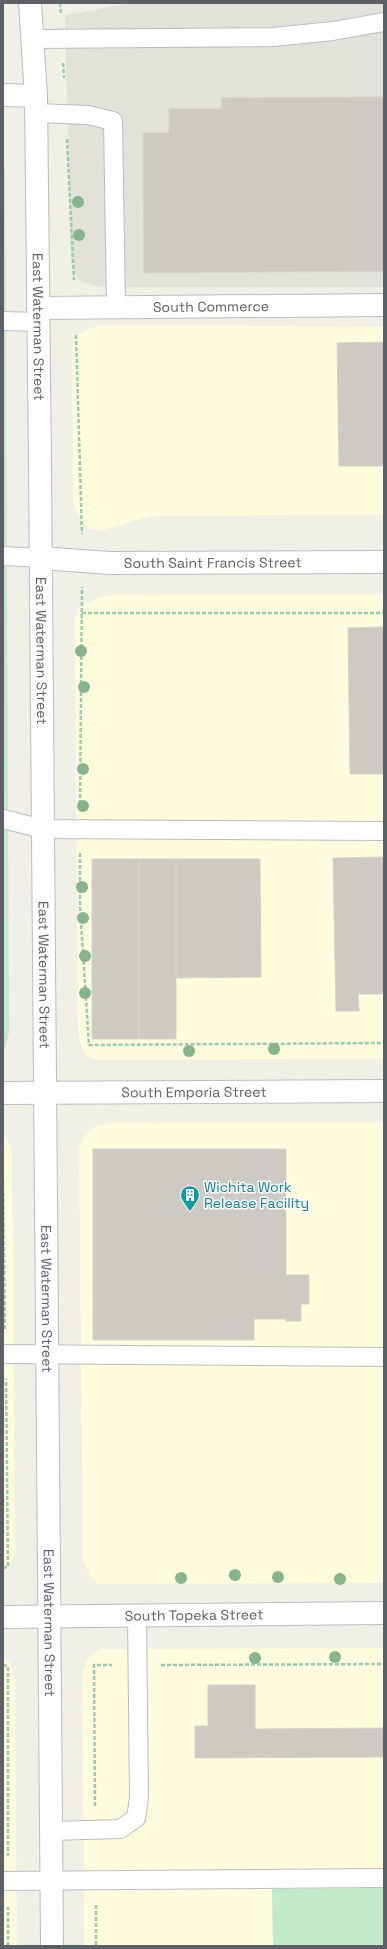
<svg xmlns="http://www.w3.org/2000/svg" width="387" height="1949" viewBox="0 0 387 1949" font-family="'Space Grotesk',sans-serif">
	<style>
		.commercial { fill: #fffcdd }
		.industrial { fill: #e2e1da }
		.green { fill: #c2e9c8 }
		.building { fill: #cccac3; stroke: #d6d3c4 }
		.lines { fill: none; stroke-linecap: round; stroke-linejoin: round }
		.service-casing { stroke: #bbbdc2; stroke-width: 20 }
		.minor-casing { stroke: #bbbdc2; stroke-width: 24 }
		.tertiary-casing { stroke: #bbbdc2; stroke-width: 24 }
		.path { stroke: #9acaaf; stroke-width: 2.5; stroke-dasharray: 4 2; stroke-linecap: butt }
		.service { stroke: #fff; stroke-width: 18 }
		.minor { stroke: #fff; stroke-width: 22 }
		.tertiary { stroke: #fff; stroke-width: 22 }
		.tree { fill: #86b48c }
		.labels { text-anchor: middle; stroke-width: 3; stroke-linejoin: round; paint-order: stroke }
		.street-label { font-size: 14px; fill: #5e6067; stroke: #fff }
		.culture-label { font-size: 14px; fill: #0d838f; stroke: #fff; text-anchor: start }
	</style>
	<rect width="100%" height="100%" fill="#f0f0e6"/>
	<!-- commercial -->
	<path class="commercial" d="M100 325 384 327V515L151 516 103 530 90 529 83 524 73 502 72 350 75 339 85 330Z
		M384 594V1059L105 1060 93 1059 84 1053 80 1042 78 1029 75 620 79 607 100 597 115 595Z
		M384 1122V1583L99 1584 91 1578 83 1560 79 1148 83 1139 90 1130 98 1125 111 1123Z
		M3 1134 10 1145 12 1157 15 1556 3 1572Z
		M384 1648V1888L272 1889 273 1946H84L83 1670 87 1660 93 1653 101 1649Z
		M3 1657 10 1663 15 1680 17 1946H3Z"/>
	<!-- industrial -->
	<path class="industrial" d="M133 3H384V287H100L82 282 74 274 71 262 65 15Z"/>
	<!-- green -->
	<path class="green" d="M3 163 5 168 9 1032 6 1046 3 1050Z
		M384 1888V1946H273L272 1889Z"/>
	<!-- building -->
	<path class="building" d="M384 97V271L144 273 143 133H169V109H222V98Z
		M384 342V466H339L337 343Z
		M384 627V774H350L348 628Z
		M384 857V994H358L359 1011H336L333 858Z
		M92 859H139V1039H92Z
		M139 859H176V1039H139Z
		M176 859H260L261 977 176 978Z
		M93 1149H286V1275H309V1304H301V1321H286V1319H254V1340H93Z
		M208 1685H255V1729L384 1728V1757L195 1758V1726H208Z"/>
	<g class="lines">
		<defs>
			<path id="service" d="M32 39 273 37 333 31 384 22
				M36 113 88 115 113 121 116 307
				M3 321 38 322
				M3 556 41 558
				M3 819 43 829 384 831
				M3 1354 384 1357
				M51 1831 120 1829 136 1818 139 1798 137 1616
				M3 1881 384 1878"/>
			<g id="minor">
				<path d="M3 95 36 96"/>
				<path id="s1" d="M38 308 384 305"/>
				<path id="s2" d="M41 558 109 563 384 562"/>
			</g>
			<g id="tertiary">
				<path id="s3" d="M30 3 36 96 40 462 52 1946"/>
				<path id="s4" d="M3 1093 384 1091"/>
				<path id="s5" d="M3 1617 384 1613"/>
			</g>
		</defs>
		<!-- service casing -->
		<use href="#service" class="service-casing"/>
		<!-- minor casing -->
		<use href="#minor" class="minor-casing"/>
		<!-- tertiary casing -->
		<use href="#tertiary" class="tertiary-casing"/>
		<!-- path -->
		<path class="path" d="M60 3 61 14
			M63 63 64 78
			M67 139 74 280
			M76 335 82 534
			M82 613H384
			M80 804 82 587
			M80 853V906L89 1045 384 1043
			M3 1181 5 1330
			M3 1568 8 1567 6 1379
			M3 1665 8 1666V1856
			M161 1665 384 1664
			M95 1806 94 1665H112
			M96 1905V1946
			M8 1946V1907"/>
		<!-- service -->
		<use href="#service" class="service"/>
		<!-- minor -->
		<use href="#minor" class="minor"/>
		<!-- tertiary -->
		<use href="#tertiary" class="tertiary"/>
	</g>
	<!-- trees -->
	<g class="tree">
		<circle cx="78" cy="202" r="6"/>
		<circle cx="79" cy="235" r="6"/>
		<circle cx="81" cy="651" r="6"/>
		<circle cx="84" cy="687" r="6"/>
		<circle cx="83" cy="769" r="6"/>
		<circle cx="83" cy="806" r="6"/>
		<circle cx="82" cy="887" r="6"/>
		<circle cx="83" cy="918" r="6"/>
		<circle cx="85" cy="956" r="6"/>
		<circle cx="85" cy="993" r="6"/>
		<circle cx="274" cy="1049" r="6"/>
		<circle cx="189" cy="1051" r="6"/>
		<circle cx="235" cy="1575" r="6"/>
		<circle cx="278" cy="1577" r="6"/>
		<circle cx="181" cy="1578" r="6"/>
		<circle cx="340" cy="1579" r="6"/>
		<circle cx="335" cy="1657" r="6"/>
		<circle cx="255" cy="1658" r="6"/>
	</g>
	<!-- icons -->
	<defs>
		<symbol id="building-pin" viewBox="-11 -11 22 30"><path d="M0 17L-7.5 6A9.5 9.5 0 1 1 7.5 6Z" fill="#0f9aa8" stroke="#fff"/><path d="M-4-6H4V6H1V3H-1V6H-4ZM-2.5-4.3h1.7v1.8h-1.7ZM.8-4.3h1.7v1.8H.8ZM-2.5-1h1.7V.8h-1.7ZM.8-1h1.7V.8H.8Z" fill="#fff"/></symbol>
	</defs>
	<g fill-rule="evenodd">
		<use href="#building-pin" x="179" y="1184" width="22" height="30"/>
	</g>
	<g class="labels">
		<!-- street labels -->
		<g class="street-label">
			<text dy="5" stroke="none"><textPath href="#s1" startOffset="173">South Commerce</textPath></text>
			<text dy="5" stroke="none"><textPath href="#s3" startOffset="324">East Waterman Street</textPath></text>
			<text dy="5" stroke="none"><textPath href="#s2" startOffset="172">South Saint Francis Street</textPath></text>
			<text dy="5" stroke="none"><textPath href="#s3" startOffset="648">East Waterman Street</textPath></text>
			<text dy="5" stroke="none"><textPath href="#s3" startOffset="972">East Waterman Street</textPath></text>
			<text dy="5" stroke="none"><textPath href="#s4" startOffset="191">South Emporia Street</textPath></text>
			<text dy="5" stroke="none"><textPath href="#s3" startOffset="1296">East Waterman Street</textPath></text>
			<text dy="5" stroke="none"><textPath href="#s5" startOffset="191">South Topeka Street</textPath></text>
			<text dy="5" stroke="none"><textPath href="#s3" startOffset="1620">East Waterman Street</textPath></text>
		</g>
		<!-- culture labels -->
		<g class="culture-label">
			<text x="204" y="1192">Wichita Work<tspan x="204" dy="16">Release Facility</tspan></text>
		</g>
	</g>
	<!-- border -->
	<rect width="387" height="1949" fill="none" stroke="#5e6067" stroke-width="8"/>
</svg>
